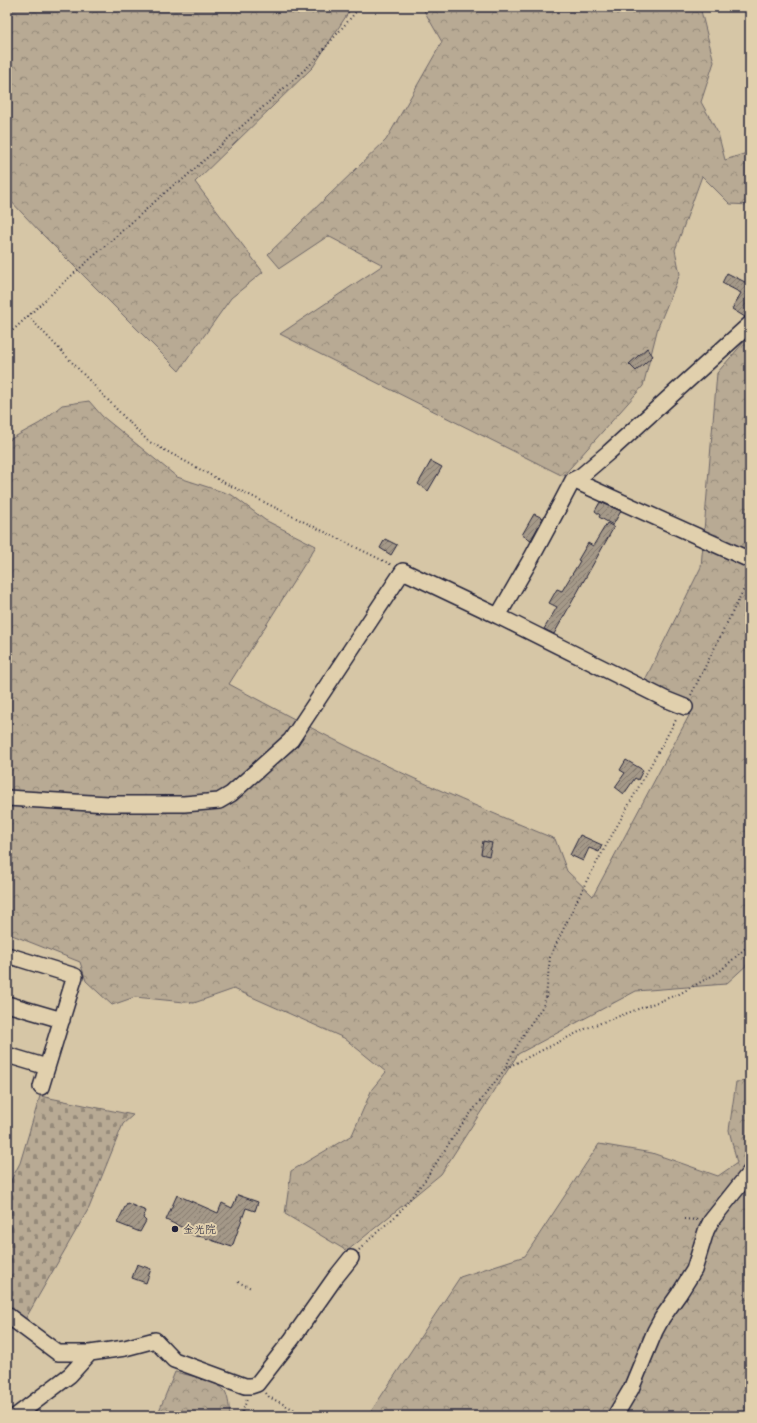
<svg xmlns="http://www.w3.org/2000/svg" width="757" height="1423" viewBox="0 0 757 1423" font-family="'Gochi Hand','Klee One',sans-serif">
	<style>
		.forest { fill: url(#forest-crowns); stroke: #6d6668 }
		.cemetery { fill: url(#cemetery-stones); stroke: #6d6668 }
		.building { fill: url(#building-hatch); stroke: #22223b }
		.lines { fill: none; stroke-linecap: round; stroke-linejoin: round }
		.minor-casing { stroke: #22223b; stroke-width: 18 }
		.path { stroke: #22223b; stroke-width: 2; stroke-dasharray: 1 3; stroke-linecap: butt }
		.minor { stroke: #e1d0ad; stroke-width: 15 }
		.poi-dot { fill: #22223b; stroke: #e1d0ad; stroke-width: 1.5 }
		.labels { text-anchor: middle; stroke-width: 4; stroke-linejoin: round; paint-order: stroke }
		.poi-label { font-size: 11px; fill: #22223b; stroke: #e1d0ad; text-anchor: start }
	</style>
	<defs>
		<pattern id="forest-crowns" width="20" height="18" patternUnits="userSpaceOnUse"><rect width="20" height="18" fill="#b8aa94"/><path d="M2 6a3 3 0 1 1 6 0M12 15a3 3 0 1 1 6 0" fill="none" stroke="#958a7a"/></pattern>
		<pattern id="cemetery-stones" width="16" height="16" patternUnits="userSpaceOnUse"><rect width="16" height="16" fill="#b8aa94"/><path d="M2 7V4a2 2 0 0 1 4 0v3zM10 15v-3a2 2 0 0 1 4 0v3z" fill="#958a7a"/></pattern>
		<pattern id="building-hatch" width="6" height="6" patternUnits="userSpaceOnUse"><rect width="6" height="6" fill="#a49888"/><path d="M-1 1l2-2M0 6l6-6M5 7l2-2" fill="none" stroke="#857c70"/></pattern>
	</defs>
	<rect width="100%" height="100%" fill="#d6c6a6"/>
	<filter id="ink" filterUnits="userSpaceOnUse"><feTurbulence type="fractalNoise" baseFrequency=".025" numOctaves="2"/><feDisplacementMap in="SourceGraphic" scale="8" xChannelSelector="R" yChannelSelector="G"/><feConvolveMatrix kernelMatrix="1 2 1 2 8 2 1 2 1" color-interpolation-filters="sRGB"/></filter>
	<g filter="url(#ink)">
		<!-- forest -->
		<path class="forest" d="M7 7H352L313 67 195 182 263 272 231 298 179 371 41 233 7 197Z
			M422 7H700L714 62 701 102 718 133 725 160 750 152V205L730 204 702 176 675 250 680 274 658 327 643 386 563 476 280 334 383 265 328 236 280 268 268 254 386 140 442 42Z
			M750 335V962L726 984 636 991 518 1054 441 1174 347 1251 285 1214 291 1171 352 1135 372 1089 386 1072 344 1038 234 989 194 1003 135 997 112 1005 86 981 80 962 7 933V441L40 423 62 405 89 401 102 416 177 477 232 495 265 520 316 546 229 684C275 709 322 734 369 757 430 787 492 813 555 839L567 871 593 896 692 710 644 682 701 567 717 373Z
			M750 1081V1416H368L460 1277 525 1256 599 1144 652 1153 718 1176 737 1163 729 1130 736 1082Z
			M175 1372C188 1375 218 1381 225 1391 229 1399 229 1408 230 1416H185L181 1412 159 1411Z"/>
		<!-- cemetery -->
		<path class="cemetery" d="M40 1096 133 1115 123 1124 89 1208 23 1323 7 1314V1188L20 1163Z"/>
		<!-- building -->
		<path class="building" d="M727 273 747 283 750 277V310L747 316 745 317 732 309 741 293 722 283Z
			M647 348 653 356 636 371 629 364Z
			M431 461 442 467 428 491 418 484Z
			M600 502 621 511 613 525 599 517 600 515 595 511Z
			M534 514 543 518 531 540 522 535Z
			M607 523 614 527 554 634 544 629 557 607 549 603 557 589 562 591 580 561 578 560 588 543 593 546Z
			M385 539 397 545 391 555 380 548Z
			M626 760 643 770 638 780 635 778 624 794 615 787 625 773 620 770Z
			M580 835 602 845 599 852 589 848 583 861 570 855Z
			M483 841 492 843 489 856 481 854Z
			M177 1195 218 1213 222 1203 232 1208 238 1195 258 1202 255 1211 246 1208 232 1247 199 1236 198 1237 188 1233 190 1231 166 1220Z
			M127 1203 146 1211 143 1218 146 1221 140 1232 117 1223Z
			M137 1264 151 1269 146 1283 132 1278Z"/>
		<g class="lines">
			<defs>
				<path id="minor" d="M573 480 750 560
					M498 616 665 699 685 707
					M7 798 108 804H184L219 801 231 794 291 740 403 571 498 616 532 557 561 503 573 480 581 476 609 452 750 324
					M7 955 75 976 41 1087
					M7 1004 62 1020
					M7 1055 47 1067
					M7 1315 58 1353H90
					M16 1416 70 1375 90 1353 125 1348 155 1340 174 1360 245 1386H251L257 1384 292 1339 335 1278 351 1258
					M615 1416 631 1389 655 1331 662 1318 679 1294 694 1270 706 1231 711 1221 750 1172"/>
			</defs>
			<!-- minor casing -->
			<use href="#minor" class="minor-casing"/>
			<!-- path -->
			<path class="path" d="M28 316 125 418 148 441 223 482 392 565
				M7 336 61 285 177 182H180L313 62 360 7
				M691 695 750 577
				M506 1068 587 1028 679 994 719 972 750 944
				M684 1219 697 1220
				M359 1250 374 1235 398 1214 425 1180 460 1127 505 1069 510 1058 527 1029 543 1006 546 997 550 957 587 880 677 718
				M238 1282 251 1288
				M266 1393 269 1397 303 1414 311 1416
				M241 1416 247 1399"/>
			<!-- minor -->
			<use href="#minor" class="minor"/>
		</g>
	</g>
	<!-- markers -->
	<circle class="poi-dot" cx="175" cy="1229" r="4"/>
	<g class="labels">
		<!-- poi labels -->
		<g class="poi-label">
			<text x="183" y="1233">金光院</text>
		</g>
	</g>
	<!-- margin -->
	<rect width="757" height="1423" fill="none" stroke="#e1d0ad" stroke-width="24"/>
	<rect x="12" y="12" width="733" height="1399" fill="none" stroke="#22223b" stroke-width="1.5" filter="url(#ink)"/>
</svg>
